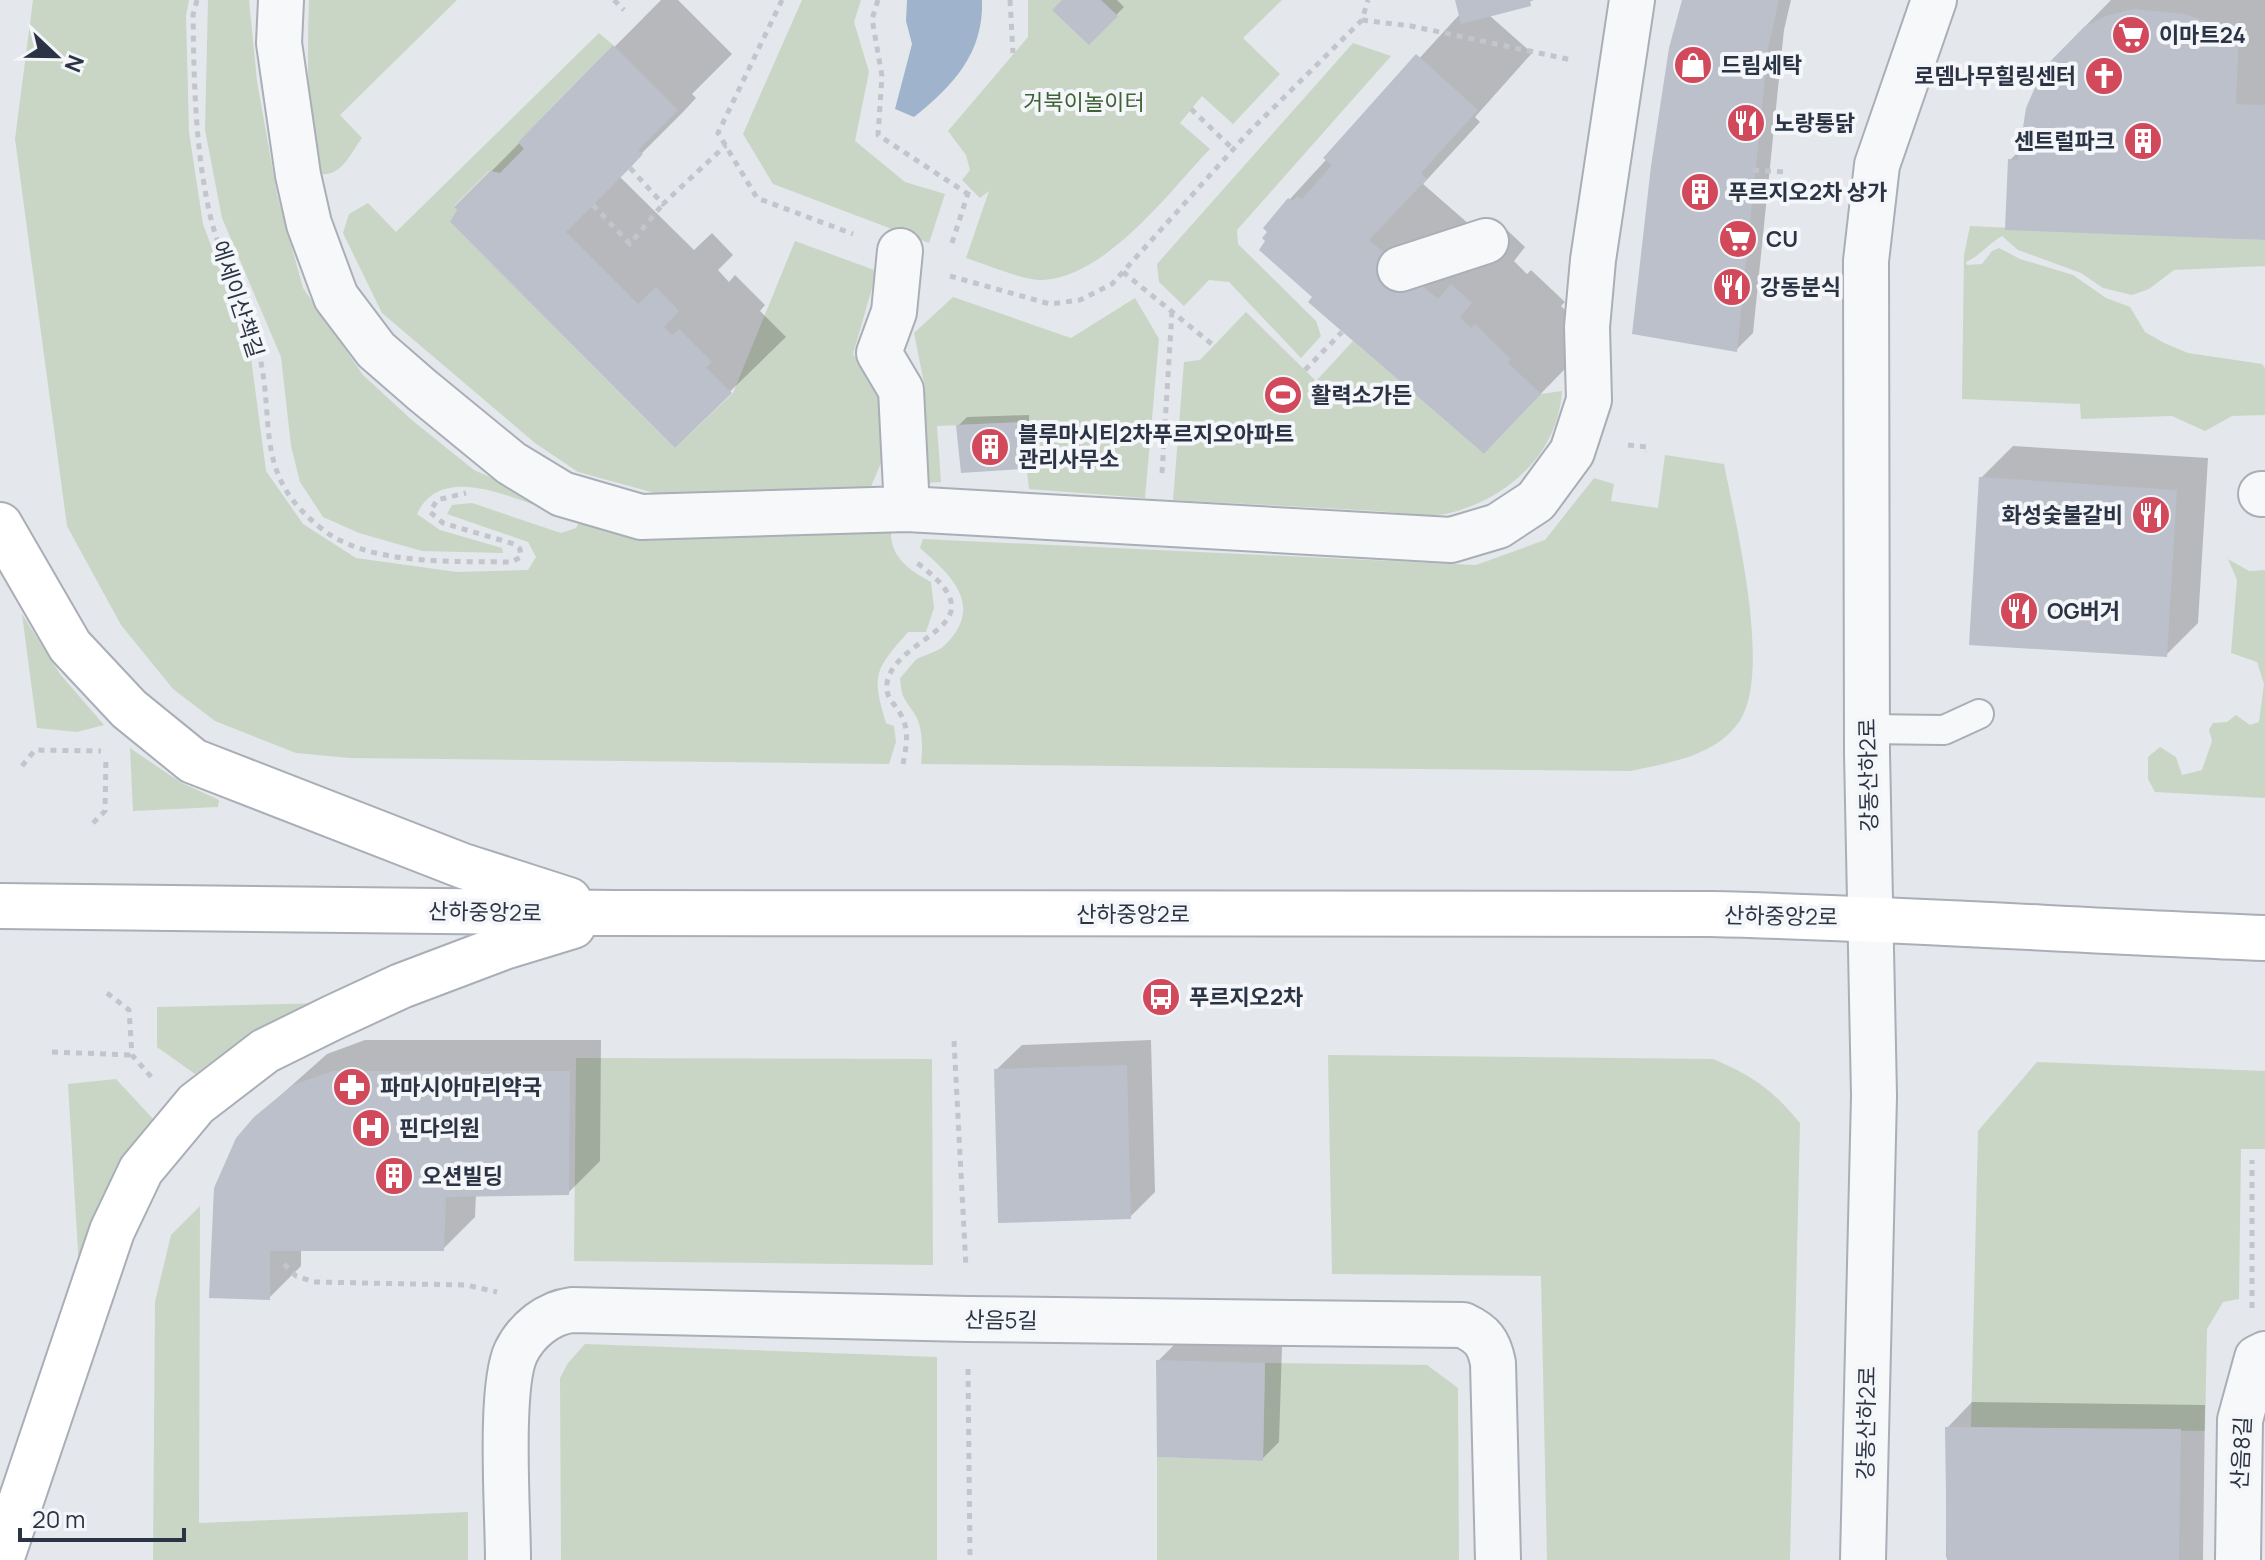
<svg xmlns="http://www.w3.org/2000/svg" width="2265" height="1560" viewBox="0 0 2265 1560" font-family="Manrope,'Noto Sans KR',sans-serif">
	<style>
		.green { fill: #c9d6c5 }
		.water { fill: #9fb4cc }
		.shadow { fill: #0003 }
		.building { fill: #bbc0ca }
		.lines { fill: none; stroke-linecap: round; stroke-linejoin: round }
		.lane-casing { stroke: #a9aeb7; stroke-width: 32 }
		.street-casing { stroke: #a9aeb7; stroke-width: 48 }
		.secondary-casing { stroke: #a9aeb7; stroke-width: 48 }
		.path { stroke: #c2c5cb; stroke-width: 5; stroke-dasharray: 6 6; stroke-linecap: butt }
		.lane { stroke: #f7f8fa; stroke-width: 28 }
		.street { stroke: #f7f8fa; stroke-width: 44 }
		.secondary { stroke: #fff; stroke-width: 44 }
		.labels { text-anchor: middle; stroke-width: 8; stroke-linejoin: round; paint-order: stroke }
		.poi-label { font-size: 22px; font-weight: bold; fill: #2b3445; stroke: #f4f6f9; text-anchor: start }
		.park-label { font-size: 22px; fill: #3f6138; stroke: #f4f6f9 }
		.street-label { font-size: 22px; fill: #2b3445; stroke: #f4f6f9 }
	</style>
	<rect width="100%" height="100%" fill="#e4e7ec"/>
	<!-- green -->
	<path class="green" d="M33 0H189L186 16 189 132 203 224 250 350 266 471 303 524 356 558 457 572 528 570 536 557 528 542 447 514 452 505 472 503 561 533 576 528 582 517 891 530C890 558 909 570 931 582L934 608 926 632H908C875 670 871 674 886 723L894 726 896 742 889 764 350 758 296 753 215 721 173 689 121 625 67 526 15 139Z
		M208 0H249L257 81 277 194 303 288 363 375 413 421 474 470 550 504V510C510 498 441 462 417 514L440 530 502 548 503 553 422 551 359 533 323 517 300 482 291 446 281 357 222 218 205 130Z
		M309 0H457L340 115 362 138C350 154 340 180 317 173 307 115 307 58 309 0Z
		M802 0H861L854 22 869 72 855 141 905 182 945 194 929 243 773 184 743 134Z
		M1028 0H1282L1243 38 1280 74 1233 124 1202 96 1180 123 1210 149C1168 193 1107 276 1043 280 1024 281 986 264 966 258L989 191 980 198 962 180 970 170 966 155 948 131 1028 37Z
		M599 33 613 45 518 142 524 149 500 173 489 171 454 206 457 210 451 223 675 448 733 393 795 241 877 271 853 354 880 391 881 463 870 489 662 495 578 472 535 443 382 313 343 233 349 214 368 203 396 232Z
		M1353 43 1391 56 1237 230 1238 244 1316 321 1321 336 1301 358 1229 282 1209 280 1184 306 1159 282 1157 264Z
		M1970 226 2265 240V266L2174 270 2149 289 2132 295 2103 288 2081 273 2018 250 2002 236C1988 244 1981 255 1966 262L1967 265 1982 264 1992 251 1999 248 2020 259 2073 275 2106 298 2130 307 2145 332 2164 343 2188 353 2262 364 2265 368V415L2232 416 2205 431 2172 416 2081 419 2080 404 1962 399 1964 255Z
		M953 297 1071 338 1135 298 1159 339 1145 498 1029 489 1021 422 937 426 941 482 927 483 924 383 914 333Z
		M1246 312 1316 381 1353 341 1484 454 1541 394 1562 391C1558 454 1508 498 1450 513 1428 519 1398 512 1376 511 1309 507 1241 504 1173 500L1184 362 1200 360Z
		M1665 455 1724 464C1735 521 1773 673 1739 722 1714 757 1670 762 1631 771L921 764C923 749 923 726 914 713 903 696 902 699 900 678 906 672 911 664 917 659 926 654 938 652 945 645 985 606 951 575 920 548L923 539 1476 565 1545 540 1594 478 1614 484 1611 501 1658 508Z
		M2228 559 2249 571 2265 570V798L2155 792 2148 779V757L2160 747 2176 757 2182 775 2202 770 2212 741 2209 730 2213 723 2227 722 2236 715 2250 725 2259 722 2264 684 2257 662 2231 653 2237 580Z
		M22 614 60 674 104 725 77 732 37 728Z
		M130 748 180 782 219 800 218 807 133 811Z
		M330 1003C281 1019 236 1043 195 1074L157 1047V1007Z
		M1328 1055 1713 1059C1753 1076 1772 1089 1800 1123L1790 1560H1547L1541 1276 1332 1274Z
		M576 1058 932 1059 933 1265 574 1261Z
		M2037 1062 2265 1071V1149H2241L2239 1299 2223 1302 2207 1329 2205 1431 1971 1427 1978 1131Z
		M116 1079 154 1120 79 1268 68 1084Z
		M200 1206 199 1523 468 1512V1560H153L155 1302 171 1235Z
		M585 1344 937 1357V1560H561L560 1378 568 1363Z
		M1265 1363 1427 1365 1458 1388 1459 1560H1157V1457L1263 1461Z"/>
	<!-- water -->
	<path class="water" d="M907 0H982C984 53 953 86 914 117L895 109 912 44 906 21Z"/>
	<!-- shadow -->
	<path class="shadow" d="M661 0H678L732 54 692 94 696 98 685 110 619 176 694 250 712 233 733 255 718 270 729 282 735 275 765 305 760 311 786 337 675 445 456 207Z
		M1065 0H1117L1124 7 1089 43Z
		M1456 0H1534L1489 15 1532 53 1475 117 1480 122 1423 184 1493 245 1507 230 1525 247 1514 261 1527 274 1531 270 1565 302 1561 306 1595 338 1484 452 1261 250 1290 199 1460 14Z
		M1685 0H1791L1784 30 1753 333 1736 350Z
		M2111 0H2265V238L2010 160 2022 148 2039 81 2054 58Z
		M1029 415 1030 459 1022 467 959 425 967 417Z
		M2013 446 2208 458 2198 623 2166 655 1981 478Z
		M365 1040H601L600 1161 568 1193 476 1194 475 1217 443 1249H301V1266L269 1298 255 1118 327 1054Z
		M1151 1040 1155 1192 1130 1217 996 1070 1022 1045Z
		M1175 1344 1282 1346 1279 1442 1262 1459 1158 1361Z
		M1972 1402 2205 1405 2203 1560H1950L1946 1557 1947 1428Z"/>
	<!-- building -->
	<path class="building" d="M1062 0H1101L1118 16 1089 45 1052 10Z
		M1455 0H1530L1531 6 1461 24Z
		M1682 0H1779L1768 49 1737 352 1632 334 1651 166 1669 48Z
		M2134 9 2185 14 2239 33 2236 104 2265 105V240L2005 230 2008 159 2018 160 2026 108 2043 69 2084 27 2106 16Z
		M613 45 678 110 638 150 643 154 630 168 566 232 638 304 656 287 679 311 664 327 672 335 679 329 712 362 706 367 732 393 675 448 450 222 457 210 454 207 490 171 500 173 524 149 518 142Z
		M1416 54 1478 110 1421 173 1427 179 1369 240 1438 299 1451 284 1472 303 1460 317 1471 328 1475 324 1511 359 1508 363 1541 394 1484 454 1308 302 1312 297 1259 250 1265 241 1262 238 1267 232 1263 228 1288 198 1293 201 1297 196 1302 199 1332 165 1323 158Z
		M1021 422 1023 469 961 473 956 425Z
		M1979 477 2177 490 2167 657 1969 645Z
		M1127 1065 1131 1219 998 1223 994 1069Z
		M332 1071H570L569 1195 446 1197 444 1251H270V1300L209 1298 214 1188 236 1138 254 1117 293 1085Z
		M1156 1360 1265 1363 1263 1461 1157 1457Z
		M1945 1427 2181 1429 2179 1560H1947Z"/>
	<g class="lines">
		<defs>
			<path id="lane" d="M1867 729 1944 730 1979 714"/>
			<path id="street" d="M281 0 279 43 298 175 309 224 336 297 376 350 422 390 511 463 562 494 641 517 907 509 1451 540 1498 526 1536 501 1572 452 1589 400 1587 327 1593 260 1632 0
				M900 251 894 312 879 353 901 390 907 509
				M1400 269 1486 241
				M2261 494H2265
				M508 1560C508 1514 499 1388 516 1352 527 1330 548 1313 572 1310L968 1319 1463 1325C1482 1334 1489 1342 1493 1363L1498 1560
				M1863 1560 1874 1096 1867 753 1866 261 1877 165 1934 0
				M2238 1560 2240 1420 2257 1358 2265 1354"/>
			<path id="secondary" d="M0 525 70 646 129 709 193 761 463 866 569 900
				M0 906 614 913 1710 914C1895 918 2080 931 2265 938
				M1 1560 112 1231 141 1170 196 1104 265 1051 334 1017 401 986 504 947 573 926"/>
		</defs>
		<!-- lane casing -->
		<use href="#lane" class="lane-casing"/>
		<!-- street casing -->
		<use href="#street" class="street-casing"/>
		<!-- secondary casing -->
		<use href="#secondary" class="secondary-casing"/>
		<!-- path -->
		<path class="path" d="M197 0 193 15C194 83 195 148 210 215 221 262 247 305 259 353 276 425 252 474 322 529 369 566 454 561 511 562L521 557 520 549 514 544 443 523 430 512 437 500 466 493
			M614 0 624 10
			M782 0 718 133 757 198 853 234
			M878 0 872 19 882 76 878 135 968 194
			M1010 0 1013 53
			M1362 20 1411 26 1572 60
			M1191 109 1234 150
			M630 168 663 204 726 145
			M1753 170 1785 172
			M593 205 630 244 663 204
			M952 243 970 187
			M1123 272 1213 345
			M950 276 1050 304 1080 300 1112 284 1247 134 1362 20 1368 0
			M1305 370 1342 332
			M1628 445 1647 447 1646 452
			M1162 473 1172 311
			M903 764C906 748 910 730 901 715 895 703 885 699 887 683 896 633 1006 628 917 563
			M22 766 35 750 101 751
			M93 823 105 811 106 756
			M107 993 129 1010 132 1055 153 1079
			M954 1041 966 1268
			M52 1052 132 1055
			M284 1264 296 1276 314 1282 466 1285 497 1292
			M2252 1308V1160
			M968 1369 970 1560"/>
		<!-- lane -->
		<use href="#lane" class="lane"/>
		<!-- street -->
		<use href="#street" class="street"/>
		<!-- secondary -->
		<use href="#secondary" class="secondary"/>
	</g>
	<!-- icons -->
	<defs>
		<symbol id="supermarket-disc" viewBox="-11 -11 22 22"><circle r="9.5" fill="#d1495b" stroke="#f4f6f9"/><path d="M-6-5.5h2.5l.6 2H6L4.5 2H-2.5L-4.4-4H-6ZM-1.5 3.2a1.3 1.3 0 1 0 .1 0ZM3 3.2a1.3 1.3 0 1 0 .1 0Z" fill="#fff"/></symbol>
		<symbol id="shop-disc" viewBox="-11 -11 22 22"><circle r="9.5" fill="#d1495b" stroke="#f4f6f9"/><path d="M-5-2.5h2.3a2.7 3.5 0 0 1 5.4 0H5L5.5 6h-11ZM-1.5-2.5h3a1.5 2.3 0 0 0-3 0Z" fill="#fff"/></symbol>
		<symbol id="church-disc" viewBox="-11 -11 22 22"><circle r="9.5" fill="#d1495b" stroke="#f4f6f9"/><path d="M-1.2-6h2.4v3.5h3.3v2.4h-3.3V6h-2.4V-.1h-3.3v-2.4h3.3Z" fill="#fff"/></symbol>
		<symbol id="restaurant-disc" viewBox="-11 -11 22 22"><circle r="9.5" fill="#d1495b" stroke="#f4f6f9"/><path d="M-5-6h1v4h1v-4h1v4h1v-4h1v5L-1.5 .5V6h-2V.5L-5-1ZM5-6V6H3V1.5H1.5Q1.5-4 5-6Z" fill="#fff"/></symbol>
		<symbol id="building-disc" viewBox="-11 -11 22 22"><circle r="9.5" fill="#d1495b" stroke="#f4f6f9"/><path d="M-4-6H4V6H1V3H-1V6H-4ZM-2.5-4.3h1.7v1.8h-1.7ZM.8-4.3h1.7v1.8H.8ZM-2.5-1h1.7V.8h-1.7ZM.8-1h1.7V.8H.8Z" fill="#fff"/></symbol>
		<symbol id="stadium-disc" viewBox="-11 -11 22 22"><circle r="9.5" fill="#d1495b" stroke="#f4f6f9"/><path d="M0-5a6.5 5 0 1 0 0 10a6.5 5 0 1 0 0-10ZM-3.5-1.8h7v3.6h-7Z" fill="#fff"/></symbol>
		<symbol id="bus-disc" viewBox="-11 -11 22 22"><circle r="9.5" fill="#d1495b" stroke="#f4f6f9"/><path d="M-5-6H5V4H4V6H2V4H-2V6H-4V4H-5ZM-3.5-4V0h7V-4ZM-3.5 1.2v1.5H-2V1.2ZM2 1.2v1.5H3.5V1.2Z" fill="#fff"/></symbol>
		<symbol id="pharmacy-disc" viewBox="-11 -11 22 22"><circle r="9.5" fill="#d1495b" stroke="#f4f6f9"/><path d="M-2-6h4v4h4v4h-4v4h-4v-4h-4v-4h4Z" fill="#fff"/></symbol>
		<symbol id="hospital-disc" viewBox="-11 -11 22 22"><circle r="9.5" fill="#d1495b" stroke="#f4f6f9"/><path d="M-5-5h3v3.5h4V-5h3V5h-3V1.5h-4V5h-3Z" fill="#fff"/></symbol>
	</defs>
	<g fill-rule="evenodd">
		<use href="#supermarket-disc" x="2109" y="13" width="44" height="44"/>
		<use href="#shop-disc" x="1671" y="43" width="44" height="44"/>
		<use href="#church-disc" x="2082" y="54" width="44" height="44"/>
		<use href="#restaurant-disc" x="1724" y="101" width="44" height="44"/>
		<use href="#building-disc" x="2121" y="119" width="44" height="44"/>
		<use href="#building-disc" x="1678" y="170" width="44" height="44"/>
		<use href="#supermarket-disc" x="1716" y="217" width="44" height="44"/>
		<use href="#restaurant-disc" x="1710" y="265" width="44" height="44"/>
		<use href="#stadium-disc" x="1261" y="373" width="44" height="44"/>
		<use href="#building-disc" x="968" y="425" width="44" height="44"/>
		<use href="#restaurant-disc" x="2129" y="493" width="44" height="44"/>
		<use href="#restaurant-disc" x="1997" y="589" width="44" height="44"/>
		<use href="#bus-disc" x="1139" y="975" width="44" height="44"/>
		<use href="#pharmacy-disc" x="330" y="1065" width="44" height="44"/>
		<use href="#hospital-disc" x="349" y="1106" width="44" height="44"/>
		<use href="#building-disc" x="372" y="1154" width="44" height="44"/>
	</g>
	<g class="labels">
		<!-- poi labels -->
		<g class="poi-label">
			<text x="2159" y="43">이마트24</text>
			<text x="1721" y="73">드림세탁</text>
			<text x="2076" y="84" text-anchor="end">로뎀나무힐링센터</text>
			<text x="1774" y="131">노랑통닭</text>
			<text x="2115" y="149" text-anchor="end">센트럴파크</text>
			<text x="1728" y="200">푸르지오2차 상가</text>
			<text x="1766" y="247">CU</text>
			<text x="1760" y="295">강동분식</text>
			<text x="1311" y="403">활력소가든</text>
			<text x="1018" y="442">블루마시티2차푸르지오아파트<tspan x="1018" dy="25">관리사무소</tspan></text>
			<text x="2123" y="523" text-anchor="end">화성숯불갈비</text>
			<text x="2047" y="619">OG버거</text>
			<text x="1189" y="1005">푸르지오2차</text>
			<text x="380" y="1095">파마시아마리약국</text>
			<text x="399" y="1136">핀다의원</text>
			<text x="422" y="1184">오션빌딩</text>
		</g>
		<!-- park labels -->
		<g class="park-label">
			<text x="1084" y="110">거북이놀이터</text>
		</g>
		<!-- street labels -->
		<g class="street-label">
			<text transform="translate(238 299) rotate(72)" y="8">에세이산책길</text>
			<text transform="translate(1868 775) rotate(-91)" y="8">강동산하2로</text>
			<text transform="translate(485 912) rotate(1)" y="8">산하중앙2로</text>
			<text x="1133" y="922">산하중앙2로</text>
			<text transform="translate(1781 916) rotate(1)" y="8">산하중앙2로</text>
			<text transform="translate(1001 1320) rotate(1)" y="8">산음5길</text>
			<text transform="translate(1866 1423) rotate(-89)" y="8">강동산하2로</text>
			<text transform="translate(2241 1453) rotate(-87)" y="8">산음8길</text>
		</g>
	</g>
	<!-- north arrow -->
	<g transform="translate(56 56) rotate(112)" stroke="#f4f6f9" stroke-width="6" paint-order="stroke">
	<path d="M0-6L14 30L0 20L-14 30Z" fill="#2b3445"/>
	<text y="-12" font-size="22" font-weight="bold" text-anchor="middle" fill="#2b3445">N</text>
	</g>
	<!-- scale -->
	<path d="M20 1528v12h164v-12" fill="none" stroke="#2b3445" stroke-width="4"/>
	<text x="32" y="1528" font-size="24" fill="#2b3445" stroke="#f4f6f9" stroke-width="6" paint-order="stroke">20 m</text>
</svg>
